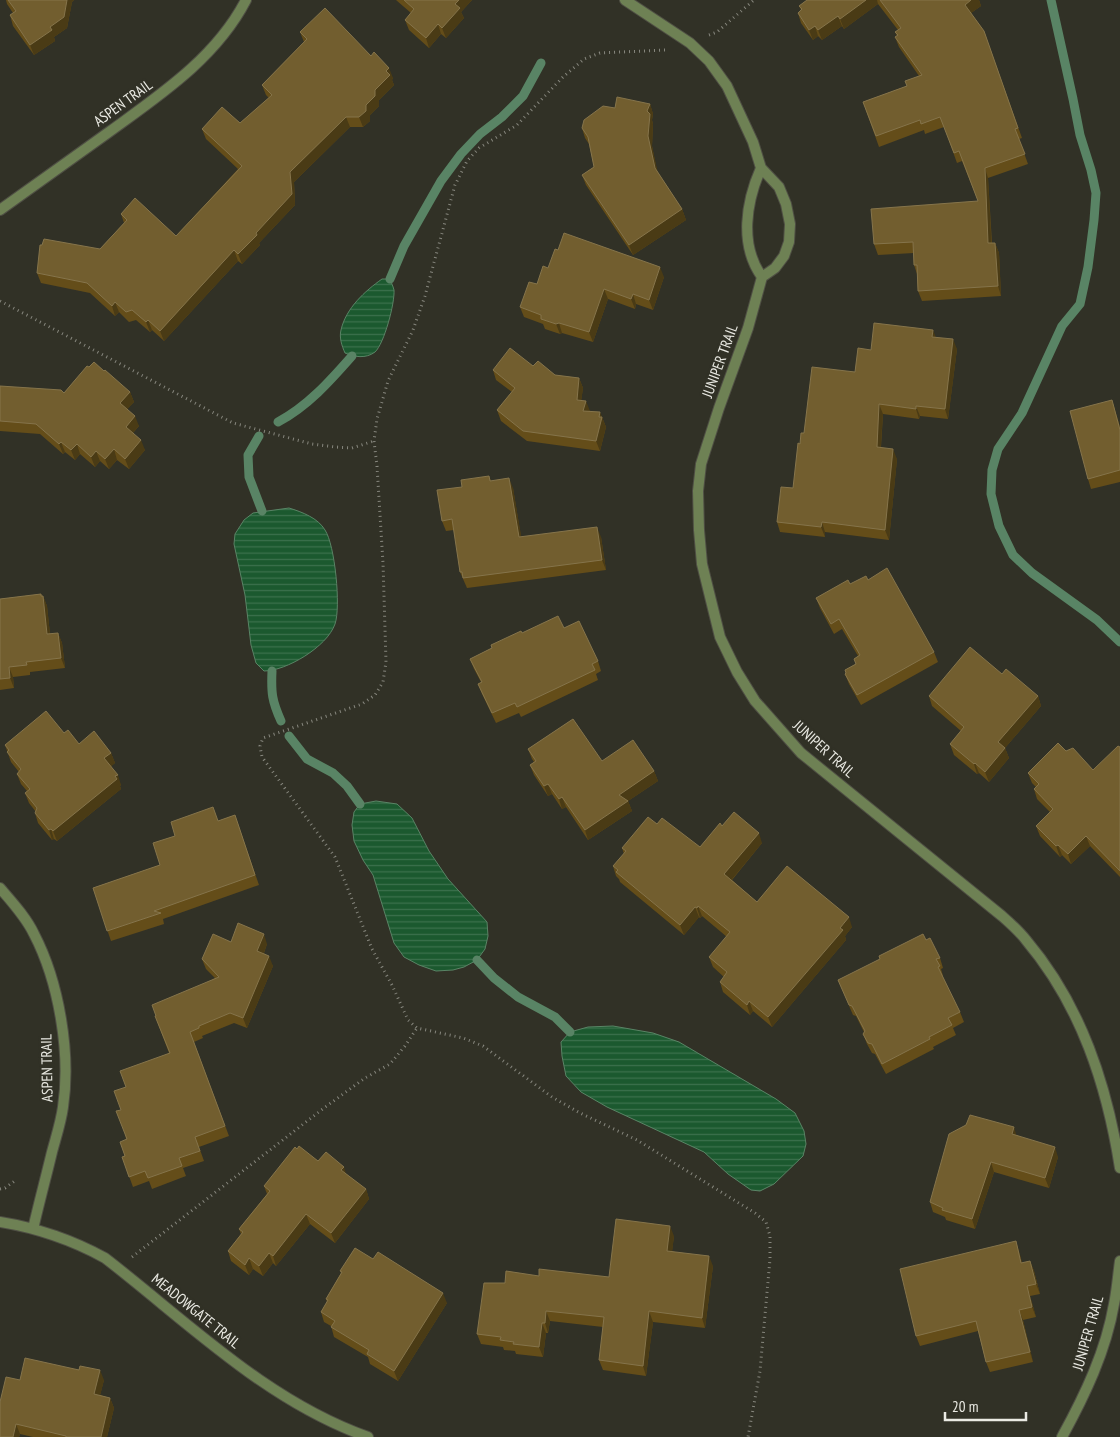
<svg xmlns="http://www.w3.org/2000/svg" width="1120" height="1437" viewBox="0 0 1120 1437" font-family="'PT Sans Narrow',sans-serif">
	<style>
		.water { fill: url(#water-rules); stroke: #598465 }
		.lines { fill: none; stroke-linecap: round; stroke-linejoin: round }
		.stream { stroke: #598465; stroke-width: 9 }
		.minor-casing { stroke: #4f4f44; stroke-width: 12 }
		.path { stroke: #87877e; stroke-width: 3; stroke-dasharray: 1 4; stroke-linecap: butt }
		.minor { stroke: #6e8154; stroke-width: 10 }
		.wall { fill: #644d19 }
		.shaded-wall { fill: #4a3b15 }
		.building { fill: #725e2f; stroke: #85744b }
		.labels { text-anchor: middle; stroke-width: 5; stroke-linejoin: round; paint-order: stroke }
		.street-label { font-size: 15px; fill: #eaeae3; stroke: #313126 }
	</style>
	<defs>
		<pattern id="water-rules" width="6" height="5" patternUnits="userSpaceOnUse" patternTransform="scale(1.25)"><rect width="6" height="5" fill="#1b592f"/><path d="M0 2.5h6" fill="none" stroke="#3c714d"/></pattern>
	</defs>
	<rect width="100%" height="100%" fill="#313126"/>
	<!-- water -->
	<path class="water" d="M382 279H390C391 282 393 286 394 290 395 303 384 344 375 352 366 359 354 357 345 353 342 346 339 338 341 330 346 308 365 291 382 279Z
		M289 508C302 512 318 518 325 530 335 545 341 607 335 624 327 647 286 671 264 671L256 663 251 645 245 595 234 544 235 534 244 520 253 513Z
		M376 801 397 804 412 818 429 851 448 879 487 922 488 936 485 949 477 960 464 967 453 970 436 971 419 965 404 957 394 943 373 875 363 860 354 841 352 825 354 812 360 804Z
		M613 1026 653 1033 679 1042 776 1099 795 1113 804 1131 806 1144 803 1156 774 1184 760 1191 751 1190 728 1174 704 1152 607 1107 581 1092 566 1076 562 1056 561 1042 570 1032 588 1027Z"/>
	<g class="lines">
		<!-- stream -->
		<path class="stream" d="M1051 0 1073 99 1080 135 1091 170 1096 193 1094 220 1088 267 1080 304 1062 326 1022 413 998 449 992 470 991 494 999 526 1013 555 1032 573 1097 620 1120 642
			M390 279 404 246 441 181 461 154 480 134 502 117 523 96 541 63
			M278 422C308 406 330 381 352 356
			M259 436 248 455 249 477 262 511
			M272 671C271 693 272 701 281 721
			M289 736 307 759 333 773 347 786 360 804
			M477 960 494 978 518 997 555 1017 570 1032"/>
		<defs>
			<path id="minor" d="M625 0 690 43 709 61 727 86 753 142 761 168 779 187 786 204 790 224 789 242 784 256 775 268 762 277 748 328 719 408 701 464 698 491 699 530 702 564 720 637 737 672 755 701 801 753 1002 916C1010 923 1019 931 1026 940 1081 1005 1107 1085 1120 1168
				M761 168C746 202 739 245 762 277
				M0 210C36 184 73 158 109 132 160 95 216 58 246 0
				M0 888C12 902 26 917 34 934 59 982 71 1053 63 1107 61 1122 56 1137 52 1152 46 1177 39 1203 33 1229
				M0 1222C37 1228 72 1240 105 1258 188 1322 266 1401 368 1437
				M1062 1437C1085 1395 1106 1351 1114 1304 1117 1290 1118 1275 1120 1261"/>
		</defs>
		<!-- minor casing -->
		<use href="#minor" class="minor-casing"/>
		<!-- path -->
		<path class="path" d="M709 35 717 32 754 0
			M665 50 600 53 584 59 563 77 517 125 479 148 467 161 455 185 425 296 413 330 388 381 377 419 374 441 377 466 383 563 386 662 383 682 375 695 362 704 263 738 260 746 262 757 335 857 372 949 392 985 408 1020 417 1028 463 1038 483 1046 552 1097 580 1113 637 1140 755 1213 766 1222 770 1236V1259L760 1371 748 1437
			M0 301 233 423 312 444 335 447 352 448 374 441
			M0 1189 5 1188 16 1180
			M132 1257 324 1108 365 1078 390 1064 405 1046 417 1028"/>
		<!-- minor -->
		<use href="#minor" class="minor"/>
	</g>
	<!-- wall -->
	<path class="wall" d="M6 0H74L72 2 67 28 54 37 55 41 34 55 13 26 10 15 13 13 7 4Z
		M396 0H472L461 12 464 18 446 38 441 34 429 48 409 30 405 20 411 13Z
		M807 0H979L981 6 971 13 984 31 1022 138 1019 139 1028 164 988 178 992 243H995L999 253 1001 296 922 301 918 291 917 274 914 265V253L878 255 874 244 978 201 962 161 957 163 944 127 925 134 924 130 879 147 863 102 907 86 919 76 899 47 895 37 897 36 895 32 898 30 878 4 844 29 842 26 822 40 818 36 813 40 801 23 798 13 801 10 799 6Z
		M300 32 393 78 392 80 394 85 379 100V106L370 115V121L363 127H350L294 182 295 205 259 243 260 245 242 264 238 261 164 341 152 330 150 332 136 320 129 322 119 312 115 316 90 293 41 283 37 273 42 245 100 249 124 223 121 214 176 236 238 169 206 139 202 129 240 123 269 98 266 95 262 85 304 42Z
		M650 104 653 114 652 120 653 124 652 146 657 171 682 209 686 220 633 255 586 185 582 175 594 167 589 144 585 138 582 128Z
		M548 268 664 277 653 310 636 304 635 309 608 299 593 342 562 333 560 334 545 329 543 324 524 317 520 307Z
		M936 338 957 349 948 419 920 416 919 419 883 414 881 447 897 459 889 540 825 532V537L780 532 777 522 793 488 800 444 804 433 855 372 871 350Z
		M533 366 555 375 579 378 583 388 581 401 590 411 602 417 606 427 600 451 527 441 501 421 497 410 512 392 496 380 493 370Z
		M89 367 130 392 134 402 127 409 139 426 133 433 145 450 129 469 117 460 109 469 100 461 95 467 80 454 75 460 65 452 63 454 40 434 0 431V386L64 393Z
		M1112 400 1120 427V482L1091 489 1088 479Z
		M489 476 491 481 513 488 521 537H601L606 570 467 588 460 572 454 530 446 531 442 521 462 487Z
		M868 580 934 652 938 662 861 705 849 684 845 674 846 673 845 670 856 664 854 659 858 656 842 629 834 634 820 608 816 598 850 584Z
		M41 594 42 596H43L47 606 50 634 58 633 62 643 65 668 30 672V675L13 677 14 688 0 690V599Z
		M564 628 598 661 601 671 596 674 598 680 521 717 519 713 496 723 482 694 478 684 481 682 474 669 470 659 522 633Z
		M1002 674 1038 696 1041 706 1005 748 1009 758 989 782 979 773 977 774 954 755 950 744 961 731 932 706 929 696Z
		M64 733 79 744 111 753 115 763 111 766 121 785 120 786 121 789 57 841 54 839 52 840 38 823 35 813 36 812 29 803 25 793 27 791 21 784 17 774 19 772 11 762 5 745Z
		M1120 747V877L1090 846 1071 864 1062 855 1060 857 1040 836 1036 826 1050 812 1037 799 1034 789 1036 787 1032 783 1028 773 1066 751 1093 770Z
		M528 749 602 761 654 771 658 781 628 801 632 811 588 840 566 807 562 809 552 794 548 796 534 775 530 765 534 762 532 759Z
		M235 815 259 885 163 919 164 924 111 941 93 888 160 865 218 821Z
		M657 824 700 847 722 826 762 843 732 880 757 902 852 927 845 936 846 940 772 1027 753 1011 750 1015 723 992 720 982 724 977 713 967 709 957 727 937 702 916 700 918 699 917 684 935 620 882 619 879 616 876 613 866 624 854 622 848Z
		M926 940 940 958 943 968 941 969 943 976 942 977 960 1012 964 1022 953 1028 956 1035 933 1047 934 1049 886 1074 875 1054 872 1053 867 1044 863 1034 864 1032 856 1016 853 1015 838 980Z
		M231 942 267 944 264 953 273 966 247 1028 234 1023 202 1036 203 1038 194 1042 229 1136 199 1147 204 1161 183 1168 186 1176 152 1189 149 1181 133 1187 122 1157 124 1156 126 1139 121 1110 126 1087 169 1053 155 1016 215 978 206 969 202 959Z
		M1017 1135 1058 1157 1049 1188 994 1172 975 1229 946 1220 945 1217 933 1212 930 1202Z
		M297 1149 318 1161 346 1174 366 1189 369 1199 335 1243 310 1224 276 1266 273 1263 263 1276 253 1269 249 1275 231 1261 228 1251 241 1234 239 1229 267 1194 264 1186Z
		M674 1236 672 1251 713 1266 705 1328 653 1322 646 1376 603 1370 599 1360 603 1327 550 1321 548 1333H546L543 1357 516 1354 515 1351 504 1350 503 1347 481 1344 477 1334 505 1283 539 1276 609 1277Z
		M1016 1241 1022 1263 1030 1261 1034 1271 1040 1294 1030 1296 1036 1317 1023 1320 1033 1362 990 1372 986 1362 978 1331 920 1346 916 1336Z
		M340 1271 447 1303 398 1381 370 1364 368 1357 334 1337 331 1326 324 1322 321 1312 327 1302 326 1299 341 1273Z
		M20 1380H104L100 1395 110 1398 114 1408 107 1437H33L20 1434 19 1437H0Z"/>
	<!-- shaded-wall -->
	<path class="shaded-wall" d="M67 0H74L72 2 67 28 54 37 55 41 34 55 30 45 50 27Z
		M459 0H472L461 12 464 18 446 38 442 28 455 4Z
		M866 0H877L878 4 844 29 840 19Z
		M971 0H979L981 6 968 15 965 5Z
		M838 16 842 26 822 40 818 30Z
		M438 24 441 34 429 48 426 38Z
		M815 26 818 36 813 40 809 30Z
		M389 68 393 78 392 80 394 85 379 100V106L370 115V121L363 127 359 117 386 71Z
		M650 104 653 114 652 120 653 124 652 146 659 178 655 168 648 136 647 111Z
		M346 117 350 127 294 182 295 205 259 243 260 245 242 264 238 254 256 233 290 172Z
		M985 168 988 178 992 253 988 243Z
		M682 209 686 220 633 255 629 245Z
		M995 243 999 253 1001 296 998 286Z
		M234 250 238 261 164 341 160 331Z
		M660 267 664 277 653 310 649 300Z
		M604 289 608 299 593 342 589 332Z
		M633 294 636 304 635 309 631 299Z
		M115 302 119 312 115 316 112 306Z
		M148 320 152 330 150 332 146 322Z
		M559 323 562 333 560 334 556 324Z
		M933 330 937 340 932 337Z
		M953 339 957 349 948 419 945 409Z
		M579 378 583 388 580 410 577 400Z
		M130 392 134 402 124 413 120 403Z
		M1112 400 1120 427V430Z
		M586 401 590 411H583Z
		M879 404 883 414 880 457 877 447Z
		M916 406 920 416 919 419 916 409Z
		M600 412 606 427 600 451 596 441Z
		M135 416 139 426 129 437 126 427Z
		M141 440 145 450 129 469 125 459Z
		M61 442 65 452 63 454 59 444Z
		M77 444 80 454 75 460 71 450Z
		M114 449 117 460 109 469 105 459Z
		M893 449 897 459 889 540 885 530Z
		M96 451 100 461 95 467 91 457Z
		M509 478 513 488 523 547 519 537Z
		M822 522 825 532V537L821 527Z
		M597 527 601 537 606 570 602 560Z
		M41 594 44 602 43 596 47 606 51 645 47 634Z
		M58 633 62 643 65 668 61 658Z
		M9 667 13 677 14 688 10 678Z
		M1038 696 1041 706 1005 748 1009 758 989 782 985 772 998 742Z
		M111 753 115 763 108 769 104 758Z
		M975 763 979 773 977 774 974 764Z
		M654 771 658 781 628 801 632 811 588 840 585 830 619 795Z
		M118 775 121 785 120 786 121 789 57 841 53 831Z
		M548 784 552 794 548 796 544 786Z
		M562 797 566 807 562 809 559 799Z
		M51 829 54 839 52 840 49 830Z
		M759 833 762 843 728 884 724 874Z
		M1086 836 1090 846 1071 864 1068 854Z
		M1058 845 1062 855 1060 857 1056 846Z
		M698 906 702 916 700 918 697 908Z
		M695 907 699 917 684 935 680 925Z
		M849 917 852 927 845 936 846 940 772 1027 768 1017Z
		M264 934 267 944 261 961 257 951Z
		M269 956 273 966 247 1028 243 1018Z
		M749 1001 753 1011 750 1015 747 1005Z
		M1014 1127 1017 1137 1012 1134Z
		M1055 1147 1058 1157 1049 1188 1045 1178Z
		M991 1162 994 1172 975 1229 972 1219Z
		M344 1167 347 1177 341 1170Z
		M366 1189 369 1199 335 1243 331 1233Z
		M306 1214 310 1224 276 1266 273 1256Z
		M670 1226 674 1236 671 1261 667 1251Z
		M1016 1241 1019 1251 1025 1273 1021 1263Z
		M269 1253 273 1263 263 1276 259 1266Z
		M709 1256 713 1266 705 1328 702 1318Z
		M249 1258 253 1269 249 1275 245 1265Z
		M1030 1261 1034 1271 1040 1294 1036 1284Z
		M1027 1286 1030 1296 1036 1317 1032 1307Z
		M443 1293 447 1303 398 1381 394 1371Z
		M1019 1310 1023 1320 1033 1362 1030 1352Z
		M546 1311 550 1321 548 1333 545 1323Z
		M649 1311 653 1322 646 1376 643 1366Z
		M542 1323 546 1333 543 1357 539 1347Z
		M100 1370 104 1380 98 1404 94 1394Z
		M110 1398 114 1408 107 1437H101Z
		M16 1424 20 1434 19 1437H13Z"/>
	<!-- building -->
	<path class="building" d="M8 0H67L64 17 50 27 52 30 30 45 10 15 16 11Z
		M404 0H459L455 4 460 8 442 28 438 24 426 38 405 20 414 9Z
		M807 0H866L840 19 838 16 818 30 815 26 809 30 798 13 802 9 799 6Z
		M880 0H971L965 5 984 31 1018 128 1015 129 1025 154 985 168 988 243H995L998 286 918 291 917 265H914L913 242 874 244 871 209 978 201 959 151 954 153 940 117 921 124 920 120 876 136 863 102 907 86 905 81 922 75 895 37 898 35 895 32 901 28Z
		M325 8 371 56 374 52 389 68 386 71 390 75 375 90V96L366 105V111L359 117H346L290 172 292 194 256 233 257 235 238 254 234 250 160 331 148 320 146 322 132 310 126 312 115 302 112 306 87 283 37 273 40 245H42L44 239 100 249 127 220 121 214 135 198 176 236 242 166 202 129 222 107 240 123 272 95 262 85 307 39 300 32Z
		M617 97 650 104 647 111 650 114 648 136 655 168 682 209 629 245 582 175 594 167 588 137 582 128 584 120 603 106 615 108Z
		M564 233 660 267 649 300 633 294 631 299 604 289 589 332 559 323 556 324 541 319V315L520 307 529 282 537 284 543 266 548 268 555 249 558 250Z
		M874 323 933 330 932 337 953 339 945 409 916 406V409L879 404 877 447 893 449 885 530 822 522 821 527 777 522 781 487 793 488 798 443 800 444 801 433H804L812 367 855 372 858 348 871 350Z
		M510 348 533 366 538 361 555 375 579 378 577 400 586 401 583 411 600 412 599 417H602L596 441 523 431 497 410 515 388 493 370Z
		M94 362 104 371 105 370 130 392 120 403 135 416 126 427 141 440 125 459 114 449 105 459 96 451 91 457 77 444 71 450 61 442 59 444 36 424 0 421V386L61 390 64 393 87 366 89 367Z
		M1112 400 1120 430V470L1088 479 1070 411Z
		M489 476 490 481 509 478 519 537 597 527 602 560 463 578 462 572H460L452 519 442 521 437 490 462 487 461 480Z
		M887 568 934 652 857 695 845 674 846 673 845 670 856 664 854 659 860 655 839 619 831 624 816 598 848 580 850 584 866 576 868 580Z
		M41 594V596H43L47 634 58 633 61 658 26 662 27 665 9 667 10 678 0 679V599Z
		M558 616 564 628 579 621 598 661 592 664 595 670 517 707 515 703 492 713 478 684 482 682 470 659 492 648 491 645 521 631 522 633Z
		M970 647 1002 674 1006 669 1038 696 998 742 1005 748 985 772 975 763 974 764 950 744 964 727 929 696Z
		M46 711 64 733 68 730 79 744 94 731 111 753 104 758 118 775 115 776 117 779 53 831 51 829 49 830 35 813 37 808 25 793 30 789 17 774 21 769 7 752 9 750 5 745Z
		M573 719 602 761 633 740 654 771 619 795 628 801 585 830 562 797 559 799 548 784 544 786 530 765 536 761 528 749Z
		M1058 743 1066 751 1073 748 1093 770 1118 746 1120 747V871L1086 836 1068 854 1058 845 1056 846 1036 826 1053 809 1034 789 1039 784 1028 773Z
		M213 807 218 821 235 815 255 875 154 911 161 913 107 931 93 888 160 865 153 843 175 836 171 822Z
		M734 812 759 833 724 874 757 902 787 866 849 917 840 928 843 930 768 1017 749 1001 747 1005 720 982 727 972 709 957 730 932 698 906 697 908 695 907 680 925 616 872 618 870 613 866 626 851 622 848 648 817 657 824 662 818 700 847 720 823 722 826Z
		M238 923 264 934 257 951 269 956 243 1018 230 1013 199 1026V1028L190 1032 225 1126 195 1137 200 1151 179 1158 182 1166 148 1178 145 1171 129 1177 122 1157 125 1156 120 1142 127 1139 116 1111 121 1110 114 1091 126 1087 120 1071 170 1053 155 1016H156L152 1005 219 977 202 959 213 934 231 942Z
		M923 934 926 940 930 938 940 958 936 959 940 966 938 967 960 1012 948 1018 952 1025 929 1037 930 1039 882 1064 872 1044 868 1043 863 1034 865 1031 852 1006 849 1005 838 980 880 959 879 956Z
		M970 1115 1014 1127 1012 1134 1055 1147 1045 1178 991 1162 972 1219 942 1210 943 1208 930 1202 949 1134 966 1125Z
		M299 1146 318 1161 326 1152 344 1167 341 1170 366 1189 331 1233 306 1214 273 1256 269 1253 259 1266 249 1258 245 1265 228 1251 243 1232 239 1229 270 1191 264 1186 295 1147 297 1149Z
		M616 1219 670 1226 667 1251 709 1256 702 1318 649 1311 643 1366 599 1360 604 1317 546 1311 545 1323H542L539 1347 513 1344 514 1342 500 1340 501 1337 477 1334 484 1283H505L506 1271 539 1276V1269L609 1277Z
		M1016 1241 1021 1263 1030 1261 1036 1284 1027 1286 1032 1307 1019 1310 1030 1352 986 1362 976 1321 916 1336 900 1269Z
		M355 1248 373 1259 378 1252 443 1293 394 1371 367 1354 369 1350 331 1327 335 1321 321 1312 328 1300 326 1299 342 1272 340 1271Z
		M25 1358 79 1370 80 1366 100 1370 94 1394 110 1398 101 1437H66V1436L16 1424 13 1437H0V1402L6 1377 20 1380Z"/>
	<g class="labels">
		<!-- street labels -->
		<g class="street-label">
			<text transform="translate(123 103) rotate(-36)" y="5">ASPEN TRAIL</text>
			<text transform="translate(720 361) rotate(-70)" y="5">JUNIPER TRAIL</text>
			<text transform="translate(824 749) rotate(42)" y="5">JUNIPER TRAIL</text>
			<text transform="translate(47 1068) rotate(-91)" y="5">ASPEN TRAIL</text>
			<text transform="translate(196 1311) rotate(39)" y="5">MEADOWGATE TRAIL</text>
			<text transform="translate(1088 1333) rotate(-74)" y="5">JUNIPER TRAIL</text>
		</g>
	</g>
	<!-- scale -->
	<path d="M945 1412v8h81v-8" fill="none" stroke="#eaeae3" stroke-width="2.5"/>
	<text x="952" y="1412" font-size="15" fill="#eaeae3" stroke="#313126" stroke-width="4" paint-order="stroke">20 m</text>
</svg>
